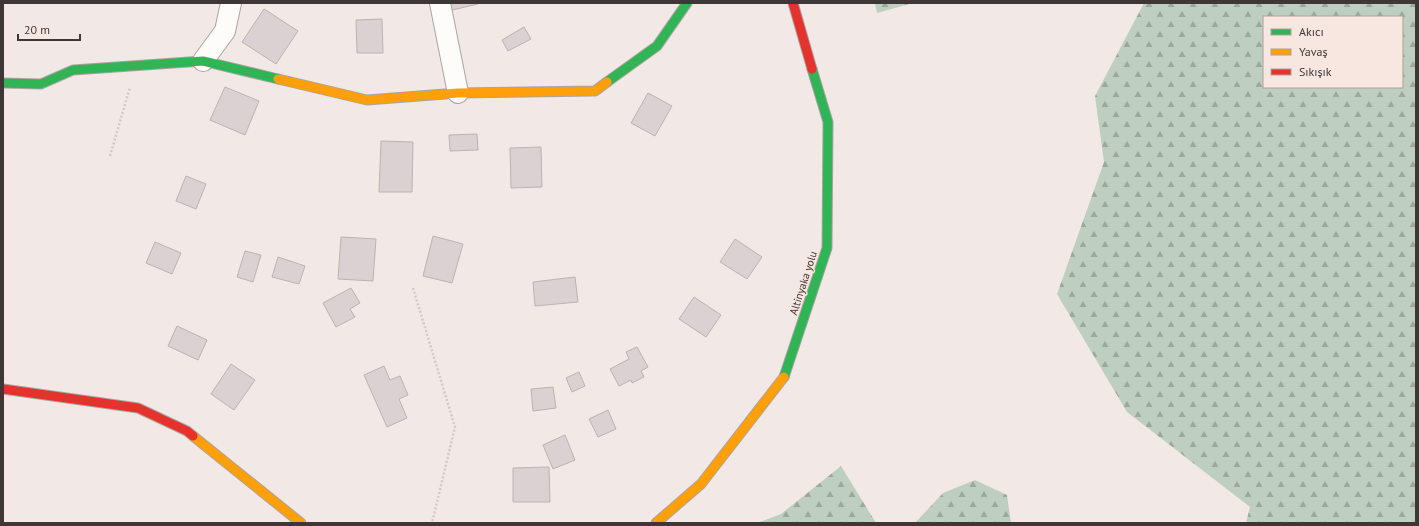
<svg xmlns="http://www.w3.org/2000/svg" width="1419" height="526" viewBox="0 0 1419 526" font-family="'PT Sans',sans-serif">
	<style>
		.forest { fill: url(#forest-firs); fill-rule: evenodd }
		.building { fill: #dbd1d3; stroke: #bab3b3 }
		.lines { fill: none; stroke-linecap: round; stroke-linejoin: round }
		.street-casing { stroke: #aaa4a1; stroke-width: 22 }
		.fast-casing { stroke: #aaa4a1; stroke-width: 11 }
		.slow-casing { stroke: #aaa4a1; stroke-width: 11 }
		.jam-casing { stroke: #aaa4a1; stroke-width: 11 }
		.path { stroke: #cecac8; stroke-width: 2.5; stroke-dasharray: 2 2; stroke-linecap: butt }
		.street { stroke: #fdfcfb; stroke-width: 20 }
		.fast { stroke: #30b455; stroke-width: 9 }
		.slow { stroke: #ff9f0a; stroke-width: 9 }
		.jam { stroke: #e5322d; stroke-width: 9 }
		.labels { text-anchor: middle; stroke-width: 3; stroke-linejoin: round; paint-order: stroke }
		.street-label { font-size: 11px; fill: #3e3735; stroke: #f8e6e0 }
	</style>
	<defs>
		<pattern id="forest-firs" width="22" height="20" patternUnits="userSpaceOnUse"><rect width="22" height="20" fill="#becec0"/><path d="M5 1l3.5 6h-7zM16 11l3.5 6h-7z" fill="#9ca89d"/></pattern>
	</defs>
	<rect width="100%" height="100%" fill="#f2e9e6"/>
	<!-- forest -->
	<path class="forest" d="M875 3H913L877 13Z
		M1144 3H1416V523H1246L1250 507 1127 412 1057 294 1104 162 1095 96ZM1264 17H1402V87H1264Z
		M841 466 876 523H757L781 514Z
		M975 480 1007 495 1011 523H915L943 493Z"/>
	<!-- building -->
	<path class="building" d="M447 3H478V4L448 11Z
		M264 9 298 31 276 64 242 42Z
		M382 19 383 53H357L356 20Z
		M524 27 531 39 508 51 502 40Z
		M225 87 259 101 245 135 210 120Z
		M648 93 672 106 655 136 631 123Z
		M477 134 478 150 450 151 449 135Z
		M381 141 413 142 412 192H379Z
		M541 147 542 187 511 188 510 148Z
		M186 176 206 184 196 209 176 201Z
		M433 236 463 244 452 283 423 276Z
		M341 237 376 239 373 281 338 279Z
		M735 239 762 257 747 279 720 262Z
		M155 242 181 253 172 274 146 263Z
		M245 251 261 255 253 282 237 277Z
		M278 257 305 266 299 284 272 277Z
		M575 277 578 302 535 306 533 282Z
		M351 288 360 303 350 309 355 317 336 327 323 303Z
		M694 297 721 315 706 337 679 319Z
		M177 326 207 340 198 360 168 346Z
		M637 347 648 367 641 371 644 377 632 383 631 380 619 386 610 369 629 359 626 352Z
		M231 364 255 380 234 410 211 394Z
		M384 366 390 380 400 376 408 395 399 399 407 418 387 427 364 375Z
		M579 372 585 386 572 392 566 378Z
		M553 387 556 408 533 411 531 389Z
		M608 410 616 429 598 437 589 419Z
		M565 435 575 460 553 469 543 445Z
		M549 467 550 502H513V468Z"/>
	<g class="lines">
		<defs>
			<path id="street" d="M440 3 458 93
				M203 61 225 31 231 3"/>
			<path id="fast" d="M607 82 657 46 687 3
				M3 83 41 84 73 70 203 61 278 79
				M784 377 827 248 828 122 812 69"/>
			<path id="slow" d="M278 79 367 100 458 93 595 91 607 82
				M193 436 301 523
				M656 523 701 484 784 377"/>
			<path id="jam" d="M793 3 812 69
				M3 389 138 408 187 431 193 436"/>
		</defs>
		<!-- street casing -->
		<use href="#street" class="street-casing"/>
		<!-- fast casing -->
		<use href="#fast" class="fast-casing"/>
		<!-- slow casing -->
		<use href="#slow" class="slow-casing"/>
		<!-- jam casing -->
		<use href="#jam" class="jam-casing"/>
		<!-- path -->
		<path class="path" d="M110 156 130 87
			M413 288 455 427 432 523"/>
		<!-- street -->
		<use href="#street" class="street"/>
		<!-- fast -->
		<use href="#fast" class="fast"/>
		<!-- slow -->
		<use href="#slow" class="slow"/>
		<!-- jam -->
		<use href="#jam" class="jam"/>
	</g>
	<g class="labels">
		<!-- street labels -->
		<g class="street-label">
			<text transform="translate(803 283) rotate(-72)" y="4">Altinyaka yolu</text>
		</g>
	</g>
	<!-- border -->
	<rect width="1419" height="526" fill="none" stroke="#3e3735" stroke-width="8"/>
	<!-- legend -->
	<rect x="1263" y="16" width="140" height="72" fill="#f8e6e0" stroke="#aea09c"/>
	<rect x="1271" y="29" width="20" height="6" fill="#30b455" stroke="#aea09c"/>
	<text x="1299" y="36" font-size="12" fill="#3e3735">Akıcı</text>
	<rect x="1271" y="49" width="20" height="6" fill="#ff9f0a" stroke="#aea09c"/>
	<text x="1299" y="56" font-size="12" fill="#3e3735">Yavaş</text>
	<rect x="1271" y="69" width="20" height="6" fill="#e5322d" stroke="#aea09c"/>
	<text x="1299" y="76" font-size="12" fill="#3e3735">Sıkışık</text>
	<!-- scale -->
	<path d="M18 34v6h62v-6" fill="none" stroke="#3e3735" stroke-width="2"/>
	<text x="24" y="34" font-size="12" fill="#3e3735" stroke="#f8e6e0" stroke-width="3" paint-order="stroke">20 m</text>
</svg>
